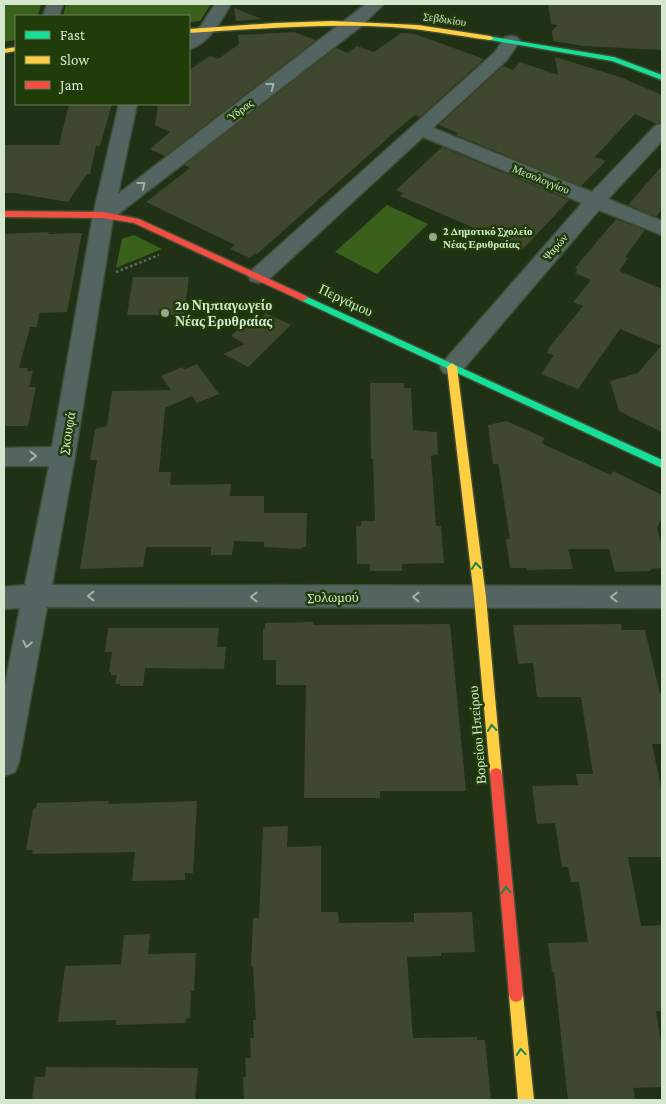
<svg xmlns="http://www.w3.org/2000/svg" width="666" height="1104" viewBox="0 0 666 1104" font-family="'Crimson Pro',serif">
	<style>
		.green { fill: #39611c }
		.building { fill: #3f472f }
		.lines { fill: none; stroke-linecap: round; stroke-linejoin: round }
		.street-casing { stroke: #3f4c35; stroke-width: 3 }
		.fast-casing { stroke: #3f4c35; stroke-width: 3 }
		.slow-casing { stroke: #3f4c35; stroke-width: 3 }
		.jam-casing { stroke: #3f4c35; stroke-width: 3 }
		.path { stroke: #5f6d64; stroke-width: 2.5; stroke-dasharray: 2.5 2.5; stroke-linecap: butt }
		.street { fill: #546561; fill-rule: evenodd }
		.fast { fill: #16e098; fill-rule: evenodd }
		.slow { fill: #ffcf43; fill-rule: evenodd }
		.jam { fill: #f24e42; fill-rule: evenodd }
		.oneway { stroke: #a1b3a1 }
		.oneway2 { stroke: #1c864a }
		.poi-dot { fill: #96a78c; stroke: #203c0a; stroke-width: 2 }
		.labels { text-anchor: middle; stroke-width: 5; stroke-linejoin: round; paint-order: stroke }
		.far-street-label { font-size: 11px; fill: #d5e7cc; stroke: #203c0a }
		.far-poi-label { font-size: 11px; font-weight: bold; fill: #d5e7cc; stroke: #203c0a; text-anchor: start }
		.street-label { font-size: 14px; fill: #d5e7cc; stroke: #203c0a }
		.poi-label { font-size: 14px; font-weight: bold; fill: #d5e7cc; stroke: #203c0a; text-anchor: start }
	</style>
	<rect width="100%" height="100%" fill="#213115"/>
	<!-- green -->
	<path class="green" d="M4 4H41L38 16H16V40L4 42Z
		M66 4H211L200 21 189 22V16H63Z
		M387 205 428 224 377 274 335 252Z
		M134 235 162 249 116 268 122 239Z"/>
	<!-- building -->
	<path class="building" d="M548 4H662V50L583 46 553 41 552 31 558 25 551 24Z
		M234 8 262 19 236 21Z
		M294 32 316 40 165 156 150 149 170 132 155 125 158 104H189V70L210 56 218 59 239 44 238 35Z
		M401 33 415 34 484 59 420 117 415 115 405 123 257 254 255 253 250 258 230 249 235 245 146 202 190 168 184 165 336 48 348 53 357 46 374 52Z
		M555 57 620 77 662 95V122L657 124 635 114 595 157 606 161 581 186 456 135 458 133 439 125 503 66 513 70 520 62 558 75Z
		M69 104H112L100 146H96L90 174H87L68 202 15 193H4V145H59Z
		M442 147 569 200 523 249 400 196 403 193 396 190Z
		M662 166V209L656 217 628 205Z
		M616 219 645 230 625 257 628 258 619 271 662 289V432L619 411 610 381 638 373 661 346 620 329 578 389 541 374 554 355 547 353 549 349H548L583 306 573 302 591 280 575 273 578 269 575 268Z
		M49 232 48 234 82 233 67 312 39 313 37 327H30L19 368H28L27 371H33L29 387H36L28 426H4V234Z
		M133 277H189L184 315H127Z
		M266 313 291 325 248 367 223 354 245 344 231 336 248 320 255 324Z
		M197 364 219 394 197 403 192 396 165 408 159 472H171L170 485 231 484 230 496H264V513H307L306 547H302L301 549 264 547V542L234 541 232 555H211V547H146L143 567 80 569 97 460H90L95 429 107 426 112 391 171 390 161 376 182 367 184 370Z
		M370 383H404V388H411L413 430 437 432 438 454 431 456 436 526H441L444 563 402 564V571H370V564H357L356 526H361V521H375L373 459H371Z
		M506 421 545 438 542 442 545 445 611 475 613 471 662 495V519L657 527 662 547V568L650 569 651 571 615 572 609 549H568L573 569 527 570V568H510L506 539H510L499 468 498 464H493L488 425Z
		M313 622V625L450 624 466 791H380V798H304L306 685H276V660H263V629H265V623Z
		M621 624 622 630H645L660 694H662V744H652L662 792V857H628L641 926 662 925V1011H656L662 1049V1087L633 1088 635 1099 568 1100 554 972H552L548 943 588 942 579 882H571L568 867H562L555 823 537 824 532 786 578 785 576 774H593L581 697H537L533 663 518 664 513 625Z
		M108 628H219L217 647H226L224 669 145 668 143 686H120V684H115L117 675H111V672H109L112 652H105Z
		M109 801 108 804 197 801 193 873H185V880L132 881 135 852 32 854 33 850H26L33 809 36 808 37 803Z
		M288 826 287 847 321 846V912H338L339 923 414 922V913L472 912 475 952 441 953V956L407 957 413 1038 477 1037V1040H485L491 1100H244L243 1077H246L245 1058H251L250 1038H254L253 1020H256L253 966H251L253 918H259L263 827Z
		M150 934 148 954 196 953 194 991H191L190 1018 186 1019 185 1023 116 1025V1020L58 1022 65 966 121 964 124 935Z
		M46 1067 198 1068 195 1100H32L35 1077H45Z"/>
	<g class="lines">
		<defs>
			<path id="street" d="M47 4H63L59 16H43Z
				M215 4H231C221 20 209 45 189 49V35L201 26Z
				M366 4H384L359 28 113 218 75 456 52 585 662 586V608L47 607 19 762 15 772 4 776V689L20 608 4 609V587L25 585 49 466H4V448L52 447 93 215 119 104H137L118 194Z
				M511 36 517 37 520 41 507 60 433 128 592 192 655 126 662 124V141L608 199 662 221V235L599 210 460 373 452 375 444 373 440 367 444 361 582 203 423 137 267 281 259 283 251 281 248 276 251 271 495 52 505 37Z"/>
			<path id="fast" d="M487 36 614 57 662 75V80L612 61 490 40H487Z
				M303 295 662 460V468L300 300V296Z"/>
			<path id="slow" d="M332 21 418 25 490 36 494 38 490 40C457 36 425 29 391 27 324 23 256 29 189 33V29L275 23Z
				M16 47V51L4 53V49Z
				M452 363 457 367 486 597 502 774 501 778 496 780 491 778 490 774 474 597 447 367Z
				M516 988 521 990 523 995 534 1100H518L509 995 511 990Z"/>
			<path id="jam" d="M4 211 103 212 139 219 306 296 308 298 303 301 300 300 134 223 103 218 4 217Z
				M496 768 501 770 502 774 523 995 521 1000 516 1002 511 1000 509 995 490 774 491 770Z"/>
		</defs>
		<!-- street casing -->
		<use href="#street" class="street-casing"/>
		<!-- fast casing -->
		<use href="#fast" class="fast-casing"/>
		<!-- slow casing -->
		<use href="#slow" class="slow-casing"/>
		<!-- jam casing -->
		<use href="#jam" class="jam-casing"/>
		<!-- path -->
		<path class="path" d="M116 272 159 255"/>
		<!-- street -->
		<use href="#street" class="street"/>
		<!-- fast -->
		<use href="#fast" class="fast"/>
		<!-- slow -->
		<use href="#slow" class="slow"/>
		<!-- jam -->
		<use href="#jam" class="jam"/>
	</g>
	<!-- one-way arrows -->
	<defs><path id="oneway-chevron" d="M-2-3.5L2.5 0L-2 3.5" fill="none" stroke-width="1.6" stroke-linecap="round" stroke-linejoin="round" transform="scale(1.25)"/></defs>
	<g class="oneway">
		<use href="#oneway-chevron" transform="translate(271 86) rotate(-37)"/>
		<use href="#oneway-chevron" transform="translate(142 185) rotate(-38)"/>
		<use href="#oneway-chevron" transform="translate(33 456)"/>
		<use href="#oneway-chevron" transform="translate(91 596) rotate(-180)"/>
		<use href="#oneway-chevron" transform="translate(254 597) rotate(-180)"/>
		<use href="#oneway-chevron" transform="translate(416 597) rotate(-180)"/>
		<use href="#oneway-chevron" transform="translate(614 597) rotate(180)"/>
		<use href="#oneway-chevron" transform="translate(27 644) rotate(101)"/>
	</g>
	<g class="oneway2">
		<use href="#oneway-chevron" transform="translate(476 566) rotate(-97)"/>
		<use href="#oneway-chevron" transform="translate(492 728) rotate(-95)"/>
		<use href="#oneway-chevron" transform="translate(506 890) rotate(-95)"/>
		<use href="#oneway-chevron" transform="translate(521 1052) rotate(-95)"/>
	</g>
	<!-- markers -->
	<g class="poi-dot">
		<circle cx="433" cy="237" r="5"/>
		<circle cx="165" cy="313" r="5"/>
	</g>
	<g class="labels">
		<!-- far-street labels -->
		<g class="far-street-label">
			<text transform="translate(445 19) rotate(9)" y="4">Σεβδικίου</text>
			<text transform="translate(240 110) rotate(-37)" y="4">Ύδρας</text>
			<text transform="translate(541 179) rotate(22)" y="4">Μεσολογγίου</text>
			<text transform="translate(555 247) rotate(-49)" y="4">Ψαρών</text>
		</g>
		<!-- far-poi labels -->
		<g class="far-poi-label">
			<text x="443" y="235">2 Δημοτικό Σχολείο<tspan x="443" dy="13">Νέας Ερυθραίας</tspan></text>
		</g>
		<!-- street labels -->
		<g class="street-label">
			<text transform="translate(346 300) rotate(25)" y="5">Περγάμου</text>
			<text transform="translate(67 433) rotate(-80)" y="5">Σκουφά</text>
			<text x="333" y="602">Σολωμού</text>
			<text transform="translate(477 735) rotate(-95)" y="5">Βορείου Ηπείρου</text>
		</g>
		<!-- poi labels -->
		<g class="poi-label">
			<text x="175" y="310">2ο Νηπιαγωγείο<tspan x="175" dy="16">Νέας Ερυθραίας</tspan></text>
		</g>
	</g>
	<!-- border -->
	<rect width="666" height="1104" fill="none" stroke="#d5e7cc" stroke-width="10"/>
	<!-- legend -->
	<rect x="15" y="15" width="175" height="90" fill="#203c0a" stroke="#688058"/>
	<rect x="25" y="31" width="25" height="8" fill="#16e098" stroke="#688058"/>
	<text x="60" y="40" font-size="15" fill="#d5e7cc">Fast</text>
	<rect x="25" y="56" width="25" height="8" fill="#ffcf43" stroke="#688058"/>
	<text x="60" y="65" font-size="15" fill="#d5e7cc">Slow</text>
	<rect x="25" y="81" width="25" height="8" fill="#f24e42" stroke="#688058"/>
	<text x="60" y="90" font-size="15" fill="#d5e7cc">Jam</text>
</svg>
